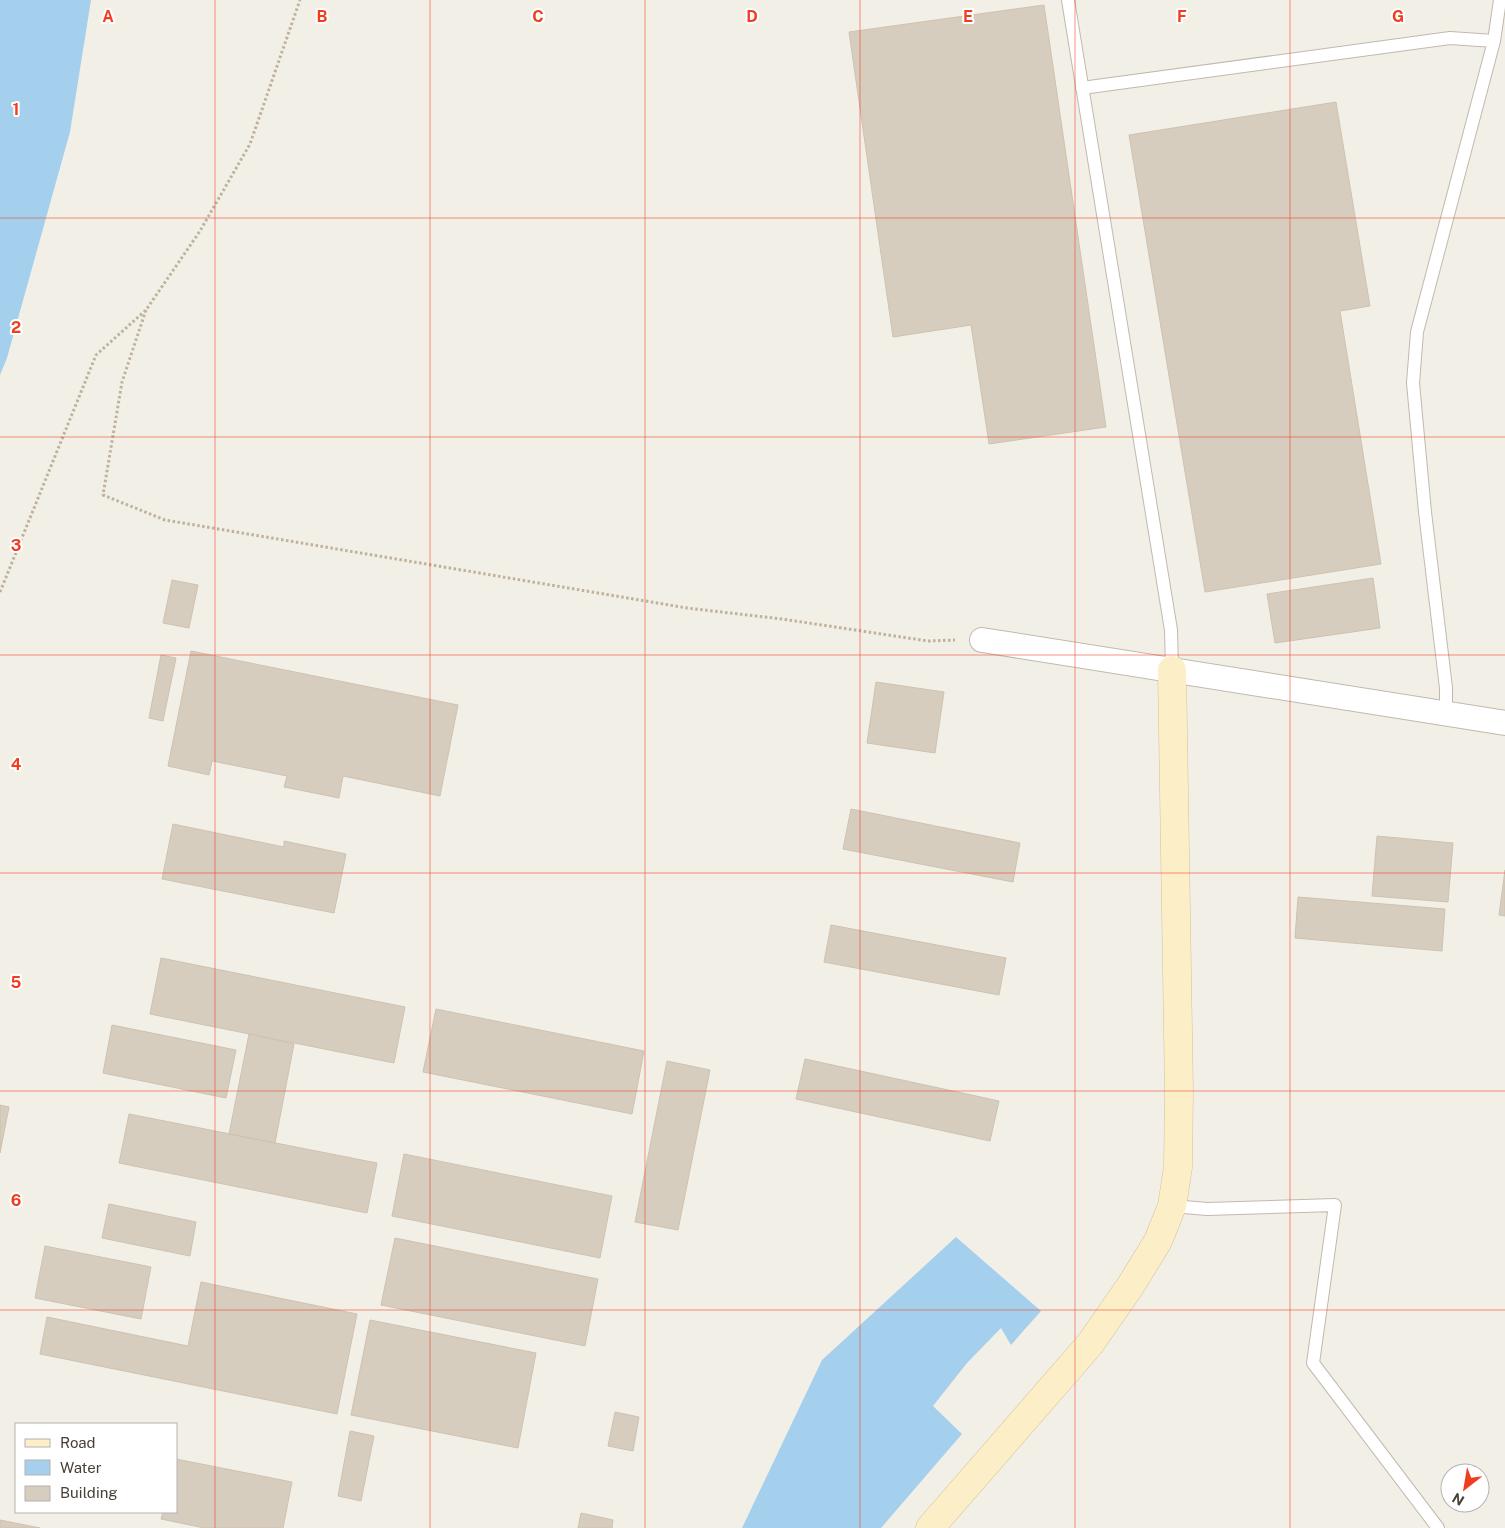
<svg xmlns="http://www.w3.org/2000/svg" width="1505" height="1528" viewBox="0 0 1505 1528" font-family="'Public Sans',sans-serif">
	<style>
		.water { fill: #a5d0ed }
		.building { fill: #d7cdbf; stroke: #cec2b0 }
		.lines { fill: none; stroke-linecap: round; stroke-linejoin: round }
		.lane-casing { stroke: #c1b9ad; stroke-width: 14 }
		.street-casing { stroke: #c1b9ad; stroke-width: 26 }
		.secondary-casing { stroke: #d1c298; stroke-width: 29 }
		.path { stroke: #bfb29b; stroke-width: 3; stroke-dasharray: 2.5 2.5; stroke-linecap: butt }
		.lane { stroke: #fff; stroke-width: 12 }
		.street { stroke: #fff; stroke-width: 24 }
		.secondary { stroke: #fcefc7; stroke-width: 28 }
		.grid { fill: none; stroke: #f13d1f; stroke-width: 1; stroke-opacity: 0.55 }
		.grid-label { font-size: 16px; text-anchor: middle; font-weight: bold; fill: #f13d1f; stroke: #fff; stroke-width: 4; stroke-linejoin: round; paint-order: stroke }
	</style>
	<rect width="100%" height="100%" fill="#f2efe7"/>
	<!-- water -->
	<path class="water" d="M0 0H91L70 132 7 358 0 375Z
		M956 1237 1041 1311 1011 1345 1001 1328 967 1363 933 1406 962 1434 881 1528H742L822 1360Z"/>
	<!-- building -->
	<path class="building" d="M1044 5 1106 427 989 444 971 325 893 337 849 32Z
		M1336 102 1370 306 1340 311 1381 564 1205 592 1129 135Z
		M1373 578 1380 628 1275 643 1267 594Z
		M172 580 198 585 189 628 163 623Z
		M191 651 458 705 440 796 343 776 339 798 284 787 287 776 212 761 209 775 168 766Z
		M161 655 176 658 163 721 149 718Z
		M876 682 944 692 935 753 867 743Z
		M851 809 1020 843 1013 882 843 849Z
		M173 824 284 847V841L346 854 334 913 162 879Z
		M1377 836 1453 843 1448 902 1372 896Z
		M1505 870V916L1499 915Z
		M1298 897 1445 909 1442 951 1295 938Z
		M831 925 1006 958 999 995 824 962Z
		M161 958 405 1007 394 1063 150 1014Z
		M436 1009 644 1051 632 1114 423 1072Z
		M112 1025 236 1050 226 1098 103 1073Z
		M249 1034 294 1044 275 1143 229 1134Z
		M805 1059 999 1101 990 1141 796 1099Z
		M667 1061 710 1070 678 1230 635 1222Z
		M0 1105 9 1107 0 1153Z
		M129 1114 377 1163 367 1213 119 1163Z
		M404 1154 612 1196 600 1258 392 1216Z
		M109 1204 196 1222 190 1256 102 1238Z
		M395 1238 598 1279 585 1346 381 1305Z
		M45 1246 151 1267 141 1319 35 1298Z
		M201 1282 357 1314 337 1414 40 1354 47 1317 188 1346Z
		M370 1320 536 1353 518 1448 351 1415Z
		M615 1412 639 1417 633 1451 608 1446Z
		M350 1431 374 1436 361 1501 338 1496Z
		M176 1459 292 1482 283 1528H204L161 1519 163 1512H176Z
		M581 1513 613 1520 612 1528H578Z
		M0 1520 40 1528H0Z"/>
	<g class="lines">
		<defs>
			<path id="lane" d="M1068 0 1171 630 1172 670
				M1082 88 1450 38 1494 41
				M1446 714V688L1425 512 1413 383 1417 332 1494 41 1500 0
				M1172 1206 1207 1209 1335 1205 1313 1363 1438 1528"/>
			<path id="street" d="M982 640 1505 723"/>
			<path id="secondary" d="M930 1528 1090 1344 1131 1285 1158 1241 1172 1206 1178 1167 1179 1092 1172 670"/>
		</defs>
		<!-- lane casing -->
		<use href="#lane" class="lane-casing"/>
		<!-- street casing -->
		<use href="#street" class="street-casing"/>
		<!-- secondary casing -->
		<use href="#secondary" class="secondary-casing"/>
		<!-- path -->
		<path class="path" d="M146 310 122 382 103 495 165 520 687 608 782 619 928 641 955 640
			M0 592 96 355 146 310 200 231 250 144 300 0"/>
		<!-- lane -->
		<use href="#lane" class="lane"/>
		<!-- street -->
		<use href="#street" class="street"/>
		<!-- secondary -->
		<use href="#secondary" class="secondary"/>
	</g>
	<!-- grid -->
	<path class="grid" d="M215 0V1528M430 0V1528M645 0V1528M860 0V1528M1075 0V1528M1290 0V1528M0 218H1505M0 437H1505M0 655H1505M0 873H1505M0 1091H1505M0 1310H1505"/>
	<g class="grid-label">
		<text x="108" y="22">A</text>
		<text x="322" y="22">B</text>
		<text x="538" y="22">C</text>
		<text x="752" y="22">D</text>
		<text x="968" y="22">E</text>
		<text x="1182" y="22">F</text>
		<text x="1398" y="22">G</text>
		<text x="16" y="115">1</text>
		<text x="16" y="333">2</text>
		<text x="16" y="551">3</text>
		<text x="16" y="770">4</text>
		<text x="16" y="988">5</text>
		<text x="16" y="1206">6</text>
	</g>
	<!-- legend -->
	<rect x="15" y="1423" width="162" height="90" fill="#ffffff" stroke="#b5b2af"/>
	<rect x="25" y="1439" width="25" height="8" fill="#fcefc7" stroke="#b5b2af"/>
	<text x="60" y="1448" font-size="15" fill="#453f36">Road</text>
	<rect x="25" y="1460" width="25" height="15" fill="#a5d0ed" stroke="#b5b2af"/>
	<text x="60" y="1473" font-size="15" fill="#453f36">Water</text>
	<rect x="25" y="1486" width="25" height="15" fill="#d7cdbf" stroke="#b5b2af"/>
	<text x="60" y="1498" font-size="15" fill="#453f36">Building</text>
	<!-- north arrow -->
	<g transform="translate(1465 1488) rotate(211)"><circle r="24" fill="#ffffff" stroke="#b5b2af"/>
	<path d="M0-4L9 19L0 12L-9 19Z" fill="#f13d1f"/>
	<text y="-8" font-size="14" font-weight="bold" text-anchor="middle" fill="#453f36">N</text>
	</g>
</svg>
